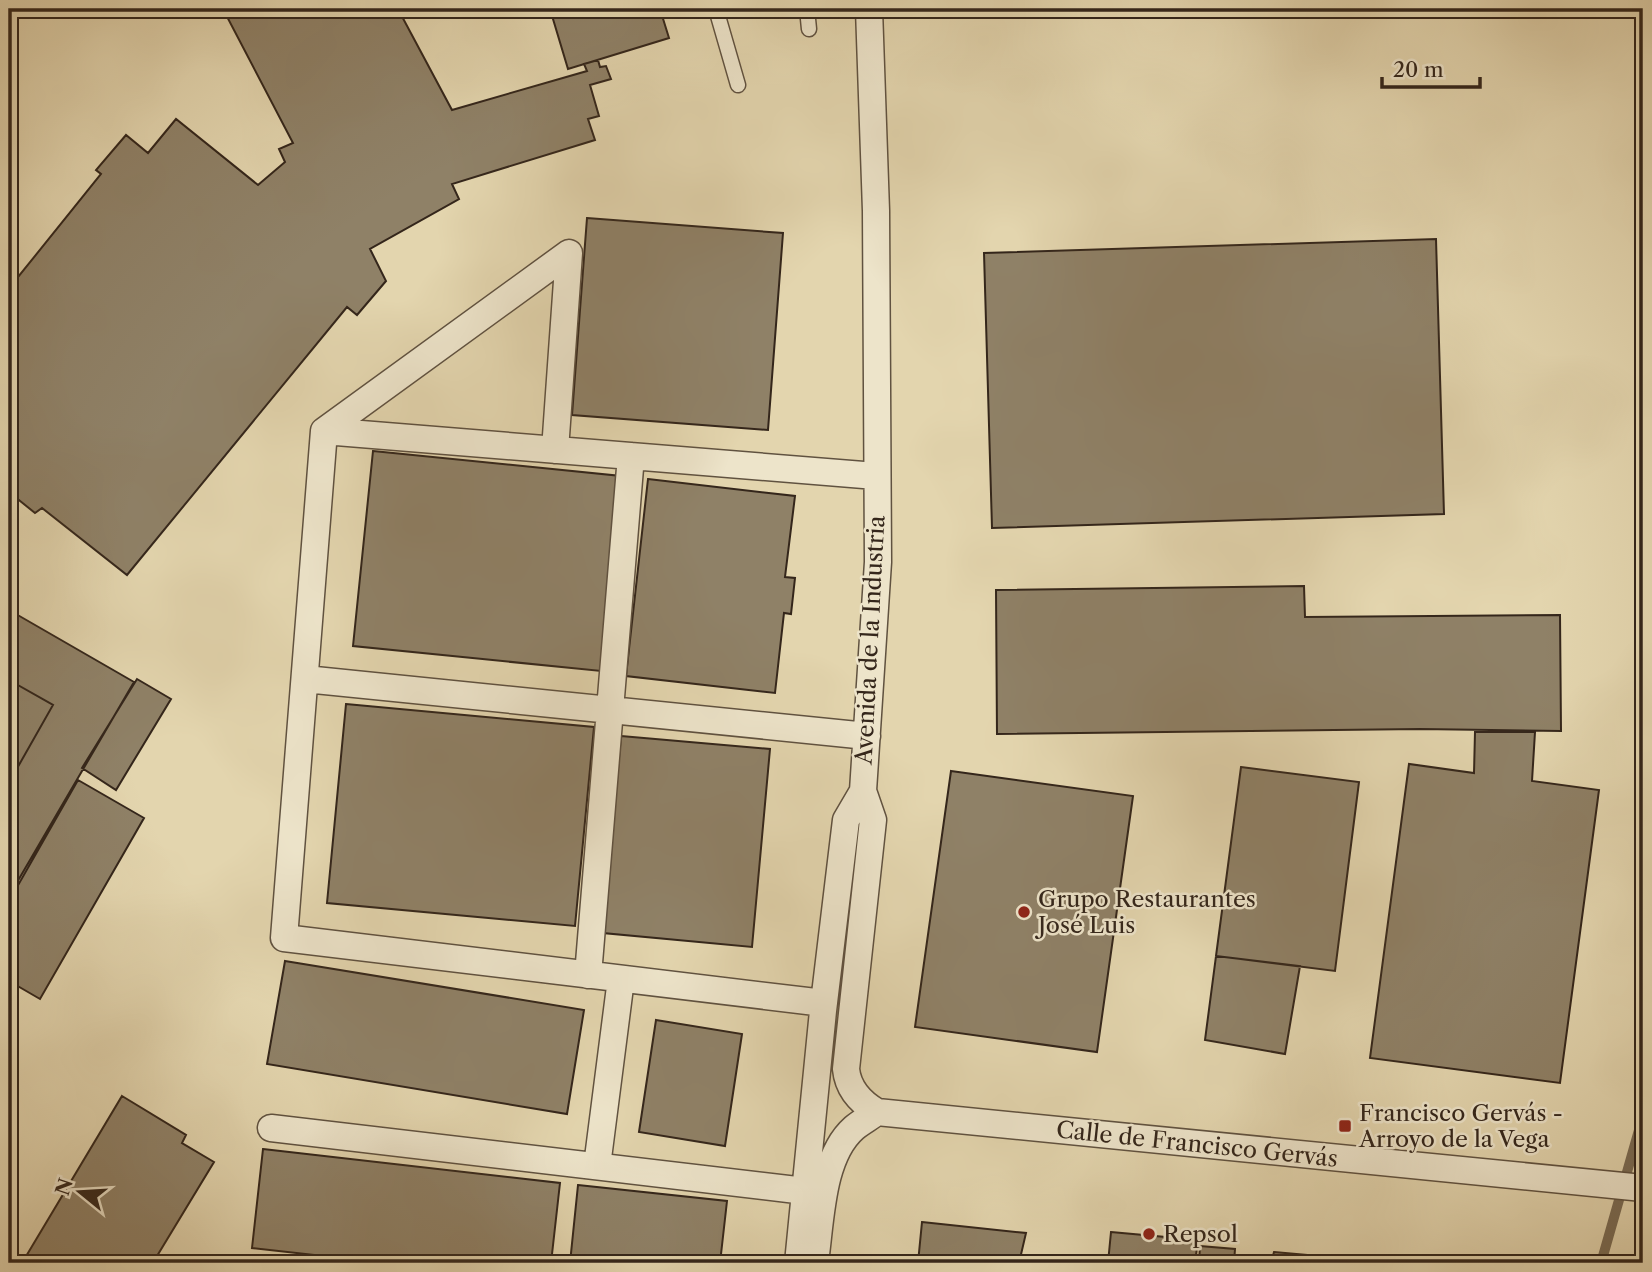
<svg xmlns="http://www.w3.org/2000/svg" width="1652" height="1272" viewBox="0 0 1652 1272" font-family="'Libre Caslon Text',serif">
	<style>
		.lines { fill: none; stroke-linecap: round; stroke-linejoin: round }
		.stream { stroke: #7a6c55; stroke-width: 10 }
		.building { fill: #8f8167; stroke: #34261b; stroke-width: 2 }
		.lane-casing { stroke: #605240; stroke-width: 17 }
		.street-casing { stroke: #605240; stroke-width: 29 }
		.lane { stroke: #ede4ca; stroke-width: 14 }
		.street { stroke: #ede4ca; stroke-width: 26 }
		.poi-dot { fill: #8f2418; stroke: #ede4ca; stroke-width: 2.5 }
		.labels { text-anchor: middle; stroke-width: 5; stroke-linejoin: round; paint-order: stroke }
		.street-label { font-size: 23px; fill: #34261b; stroke: #ede4ca }
		.poi-label { font-size: 23px; fill: #34261b; stroke: #ede4ca; text-anchor: start }
	</style>
	<rect width="100%" height="100%" fill="#e3d5ae"/>
	<filter id="stains"><feTurbulence type="fractalNoise" baseFrequency=".00286" numOctaves="4"/><feColorMatrix values="0 0 0 0 .2 0 0 0 0 .09 0 0 0 0 .02 0 0 0 .5 -.17"/></filter>
	<radialGradient id="worn" r=".72"><stop offset=".6" stop-color="#630" stop-opacity="0"/><stop offset="1" stop-color="#630" stop-opacity=".3"/></radialGradient>
	<g class="lines">
		<!-- stream -->
		<path class="stream" d="M1601 1263 1643 1116"/>
	</g>
	<!-- building -->
	<path class="building" d="M223 9H398L452 110 587 71 584 64 598 60 600 67 606 66 611 79 590 85 599 116 588 119 595 140 452 184 459 199 370 249 386 281 357 315 347 307 127 575 42 508 35 513 9 492V286L10 287 101 174 96 170 126 135 148 153 176 119 258 185 285 162 279 149 293 143Z
		M550 9H660L669 38 568 69Z
		M587 218 783 233 768 430 572 415Z
		M1436 239 1444 514 992 528 984 253Z
		M373 451 621 476 601 671 353 646Z
		M648 479 795 496 785 577 795 578 791 614 784 613 775 693 626 676Z
		M1304 586 1305 617 1560 615 1561 731 1420 729 997 734 996 590Z
		M9 610 134 682 9 896V778L11 779 53 705 9 680Z
		M137 679 171 699 116 790 82 768Z
		M9 680 53 705 11 779 9 778Z
		M346 704 594 727 575 926 327 903Z
		M1475 732H1535L1532 781 1599 790 1560 1083 1370 1058 1409 764 1474 773Z
		M621 736 770 749 752 947 603 933Z
		M1241 767 1359 782 1335 971 1216 956Z
		M951 771 1133 796 1097 1052 915 1027Z
		M78 780 144 818 40 999 9 981V901Z
		M1216 956 1300 966 1285 1054 1205 1040Z
		M285 961 584 1010 567 1114 267 1064Z
		M656 1020 742 1034 725 1146 639 1132Z
		M122 1096 186 1135 182 1143 214 1162 154 1261 157 1263H22Z
		M263 1149 560 1183 551 1263H386L252 1248Z
		M578 1185 727 1201 720 1263H570Z
		M922 1222 1026 1233 1019 1263H918Z
		M1111 1232 1198 1240 1195 1263H1108Z
		M1200 1246 1235 1249 1234 1263H1199Z
		M1274 1252 1397 1263H1271Z"/>
	<g class="lines">
		<defs>
			<path id="lane" d="M716 9 738 85
				M807 9 809 29"/>
			<path id="street" d="M324 431 569 253 555 450
				M305 679 867 736
				M863 791 873 820 846 1069C848 1089 860 1102 877 1112L1643 1188
				M588 975 631 456
				M824 1003 284 938 324 431 876 476
				M271 1128 805 1191
				M597 1166 621 979
				M815 1262C821 1221 821 1157 854 1128 861 1122 869 1118 877 1112
				M798 1263 823 1011 846 820 863 791 878 562 876 211 869 9"/>
		</defs>
		<!-- lane casing -->
		<use href="#lane" class="lane-casing"/>
		<!-- street casing -->
		<use href="#street" class="street-casing"/>
		<!-- lane -->
		<use href="#lane" class="lane"/>
		<!-- street -->
		<use href="#street" class="street"/>
	</g>
	<!-- markers -->
	<g class="poi-dot">
		<circle cx="1024" cy="912" r="7"/>
		<rect x="1338" y="1119" width="14" height="14" rx="3.5"/>
		<circle cx="1149" cy="1234" r="7"/>
	</g>
	<g class="labels">
		<!-- street labels -->
		<g class="street-label">
			<text transform="translate(870 640) rotate(-87)" y="8">Avenida de la Industria</text>
			<text transform="translate(1197 1144) rotate(6)" y="8">Calle de Francisco Gervás</text>
		</g>
		<!-- poi labels -->
		<g class="poi-label">
			<text x="1038" y="907">Grupo Restaurantes<tspan x="1038" dy="26">José Luis</tspan></text>
			<text x="1359" y="1121">Francisco Gervás -<tspan x="1359" dy="26">Arroyo de la Vega</tspan></text>
			<text x="1163" y="1242">Repsol</text>
		</g>
	</g>
	<!-- margin -->
	<rect width="1652" height="1272" fill="none" stroke="#e3d5ae" stroke-width="35"/>
	<rect x="10" y="10" width="1631" height="1251" fill="none" stroke="#34261b" stroke-width="3.5"/>
	<rect x="18" y="18" width="1617" height="1237" fill="none" stroke="#34261b" stroke-width="2"/>
	<!-- north arrow -->
	<g transform="translate(80 1192) rotate(288)" stroke="#ede4ca" stroke-width="5" paint-order="stroke">
	<path d="M0-5L12 26L0 18L-12 26Z" fill="#34261b"/>
	<text y="-10" font-size="19" font-weight="bold" text-anchor="middle" fill="#34261b">N</text>
	</g>
	<!-- scale -->
	<path d="M1382 77v10h98v-10" fill="none" stroke="#34261b" stroke-width="3.5"/>
	<text x="1393" y="77" font-size="21" fill="#34261b" stroke="#ede4ca" stroke-width="5" paint-order="stroke">20 m</text>
	<rect width="100%" height="100%" filter="url(#stains)"/>
	<rect width="100%" height="100%" fill="url(#worn)"/>
</svg>
